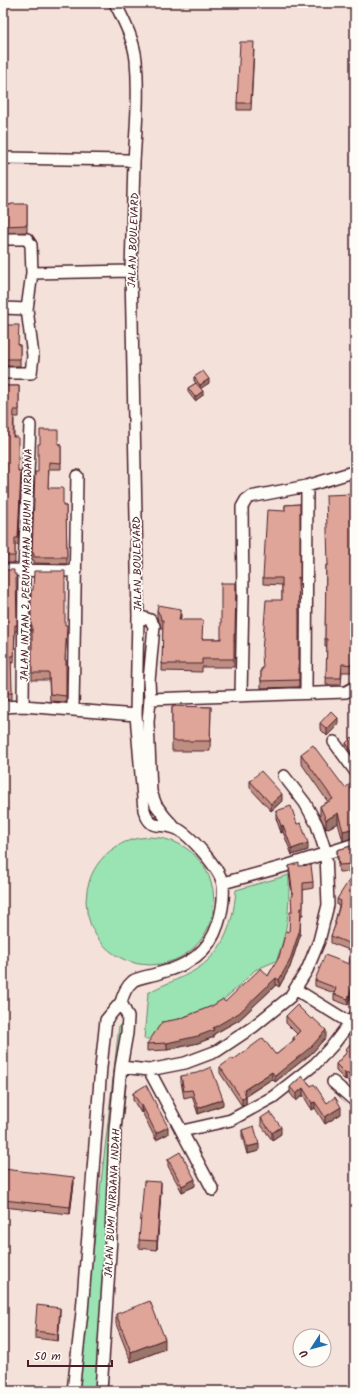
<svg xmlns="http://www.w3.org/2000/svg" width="358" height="1394" viewBox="0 0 358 1394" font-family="Kalam,sans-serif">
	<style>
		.green { fill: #9ae3b2; stroke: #72816e }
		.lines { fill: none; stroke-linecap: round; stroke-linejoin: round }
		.street-casing { stroke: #4a1f2b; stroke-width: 14 }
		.street { stroke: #fdfcf7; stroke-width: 11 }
		.wall { fill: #bf8e83; stroke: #4a1f2b }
		.shaded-wall { fill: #9b746a; stroke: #4a1f2b }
		.building { fill: #dea598; stroke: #4a1f2b }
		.labels { text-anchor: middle; stroke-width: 3.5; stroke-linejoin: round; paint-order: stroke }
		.street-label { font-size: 11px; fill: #4a1f2b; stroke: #fdfcf7 }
	</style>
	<rect width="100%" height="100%" fill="#f4e2da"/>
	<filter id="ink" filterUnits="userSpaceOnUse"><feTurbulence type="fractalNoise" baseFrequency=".025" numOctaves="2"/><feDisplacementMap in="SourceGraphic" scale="8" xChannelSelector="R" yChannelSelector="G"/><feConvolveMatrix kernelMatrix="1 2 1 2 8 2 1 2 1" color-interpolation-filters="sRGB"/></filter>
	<g filter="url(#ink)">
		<!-- green -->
		<path class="green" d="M86 901a64 64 0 1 1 128 0a64 64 0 1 1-128 0Z
			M289 875C289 908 289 930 276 961L255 970 239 986 222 1001 152 1039H144L148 993C161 985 173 982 186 975 222 958 233 927 236 890Z
			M127 1019 132 1027 95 1391H77L119 1026Z"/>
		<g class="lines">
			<defs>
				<path id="street" d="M115 3C124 21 134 40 136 60 139 94 136 128 134 162
					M3 158 127 160 134 162 131 271 138 616 136 715 144 810C151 832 159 822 175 828 189 833 221 870 223 885 224 897 222 912 218 924 209 953 187 966 159 973 151 976 139 977 133 981 126 987 124 993 121 1002
					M3 239H27L31 245 32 273 27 309 33 356 31 373H3
					M32 273 131 271
					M3 308 27 309
					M3 570 76 571
					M138 616 150 620 154 626 149 681 150 699 148 722 151 792 156 805 165 817 175 828
					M306 693 307 486
					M241 695 243 595 242 507 246 500 250 497 307 486 353 472H355
					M150 699 346 692 355 687
					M23 706 24 570 30 425
					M3 707 23 706 136 715
					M73 709 77 476
					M334 742 355 771
					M223 883 289 865 355 844
					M295 989 355 1026
					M121 1067 149 1070 185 1063 217 1051 253 1027 290 997 307 970 319 941 328 905 326 853 317 825 305 803 284 776
					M149 1070 213 1190
					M333 1082 355 1101
					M182 1131 231 1120 273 1097 315 1064 333 1045 355 1016
					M73 1391 82 1312 101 1067 106 1020 121 1002 128 1017 127 1033 121 1067 115 1129 111 1238 101 1391"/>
			</defs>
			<!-- street casing -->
			<use href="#street" class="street-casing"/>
			<!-- street -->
			<use href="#street" class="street"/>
		</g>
		<!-- wall -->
		<path class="wall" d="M254 49 251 110H237V103Z
			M27 204V232L3 233V205H11Z
			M3 322 4 325 18 345H20V366H4V349H3Z
			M194 377 209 383 200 388 203 395 195 401 188 392V388L196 383 194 381Z
			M3 386H19V417H14V437L18 472H21L18 545H15V563H3Z
			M58 444H61V469H49L48 488 63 506H66L67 564 34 563V560H32V553L38 472Z
			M355 490V672H342L341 685H326L327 646H325L326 565H328L352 494Z
			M300 504V584H298L299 614V687L261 688V669H263L282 600V585L263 584V578L285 511V505Z
			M3 570 17 625V631H15L14 663H11L12 699H3Z
			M236 583 235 642H234V667H202V672L162 671 163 628H161L160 623 157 618V610L181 617 180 620 203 639H221Z
			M31 590 65 625 67 632 65 660H66V702L50 701 49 680H32V632H31Z
			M172 706 211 707 210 751H172Z
			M320 723 338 725 327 736 320 729Z
			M355 741V759L346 747V743Z
			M301 754 355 807 343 841 338 823 326 829 320 816V806L328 802 301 763Z
			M250 781 282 801 271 811 250 788Z
			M276 811 308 850 292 855 283 832 281 833 276 818Z
			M355 845V871L339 872 337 857V850Z
			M289 866H299L313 882V888L303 890V915H301L300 936 290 967 279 987 276 985 239 1020 214 1034V1037L198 1043 167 1050 147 1051V1044L179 1019 225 1002 268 976 279 957 289 932 292 912V896L289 872Z
			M355 886V988L354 987 348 1005 334 1000V993L315 986V980L349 964 352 951 331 943V936L335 926V922L339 906 337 905V899Z
			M286 1016 326 1037 312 1053 275 1082 272 1079 246 1096V1104L242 1106 220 1073V1067L233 1060 277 1054 293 1041V1038L297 1034 286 1023Z
			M355 1039V1088L346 1079 345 1080 336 1071V1064L346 1053V1049Z
			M181 1076 223 1105 198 1114 192 1096 184 1098 181 1082Z
			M302 1076 327 1103 341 1114 325 1124 315 1108 312 1110 303 1095 296 1101 290 1093V1087Z
			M133 1093 168 1134 156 1140 142 1112 141 1113 133 1100Z
			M261 1118 281 1134 272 1140 261 1125Z
			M242 1130 259 1151 247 1154 242 1136Z
			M168 1159 195 1186 182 1192 168 1166Z
			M3 1169 74 1183 70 1214 3 1207Z
			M161 1191 157 1250 139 1248V1240Z
			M116 1314 165 1349 131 1362 116 1324Z
			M60 1315 58 1341 35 1338V1331Z"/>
		<!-- shaded-wall -->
		<path class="shaded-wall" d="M209 379V383L200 389V385Z
			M203 391V395L195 401V397Z
			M181 609V617L179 628V620Z
			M338 718V725L327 736V729Z
			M282 794V801L271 811V804Z
			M338 813V823L326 829V820Z
			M283 825V832L281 833V826Z
			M355 828V837L343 841V831Z
			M308 843V850L292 855V849Z
			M301 908 300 936 290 967 279 987V980Z
			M276 978V985L239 1020 214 1034V1037L198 1043 167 1050V1043L213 1028Z
			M354 981V987L348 1005V999Z
			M326 1030V1037L312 1053 275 1082V1076Z
			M272 1072V1079L244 1097V1090Z
			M346 1072V1079L345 1080V1073Z
			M303 1088V1095L296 1101V1094Z
			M246 1097V1104L242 1106V1099Z
			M223 1099V1105L198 1114V1108Z
			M315 1102V1108L312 1110V1103Z
			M142 1105V1112L141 1113V1106Z
			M341 1107V1114L325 1124V1117Z
			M168 1127V1134L156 1140V1133Z
			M281 1127V1134L272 1140V1133Z
			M259 1144V1151L247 1154V1147Z
			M74 1177V1183L70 1214V1207Z
			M195 1179V1186L182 1192V1186Z
			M161 1182V1191L157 1250V1241Z
			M60 1308V1315L58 1341V1334Z
			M165 1339V1349L131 1362V1352Z"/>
		<!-- building -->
		<path class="building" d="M240 42H254L251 103H237Z
			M11 204H27V225L3 226V205H11Z
			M3 322H4V325H19L18 345H20V359H4V342H3Z
			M203 371 209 379 200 385 194 377Z
			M196 383 203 391 195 397 188 388Z
			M3 386H19V410H14L13 437H18V472H21L18 538H15V556H3Z
			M40 430H58V444H61V463L49 462 48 488H63V506H66L67 557H34V553H32L35 472H38V444H40Z
			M352 490H355V665L342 664 341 678H326L327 639H325L326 565H328L326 495 352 494Z
			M300 504V578L298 577 299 614V680L261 681V669H263L262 652 266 600H282V578H263L267 510 285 511V505Z
			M3 570H14V574H16L17 625H15L14 656H11L12 693H3Z
			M34 571H65V625H67L65 660H66V696L50 694 49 673H32V625H31V590H33Z
			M221 583H236L235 634H234V659H202V664H162L163 620H161L160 615 157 610 158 605 181 609 179 620H203L202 639H221Z
			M172 706 211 707 210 741H172Z
			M331 711 338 718 327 729 320 723Z
			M352 737 355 741V756L346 743Z
			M313 745 345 788 350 784 355 807V828L343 831 338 813 326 820 320 806 333 799 301 754Z
			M261 771 282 794 271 804 250 781Z
			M291 806 297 824 301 823 308 843 292 849 283 825 281 826 276 811Z
			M355 845V864L339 865 337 850Z
			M299 863V866L311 865 313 882 303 883V908H301L300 929 290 960 279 980 276 978 239 1013 213 1028 214 1030 198 1036 167 1043 147 1044 162 1022 179 1019 212 1006 223 999 225 1002 261 968 268 976 279 957 286 931 289 932 290 912H292L291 896H293L289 866Z
			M348 882 355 886V981H354L348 999 334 994 336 988 315 980 325 955 349 964 353 945 331 936 336 923 335 922 341 901 337 899Z
			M297 1005 311 1019 313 1018 326 1030 312 1046 275 1076 272 1072 244 1090 246 1097 242 1099 220 1067 232 1058 233 1060 263 1038 275 1054H277L295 1039 293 1038 300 1031 286 1016Z
			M355 1039V1081L346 1072 345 1073 336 1064 348 1051 346 1049Z
			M211 1067 223 1099 198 1108 192 1090 184 1091 181 1076 197 1073Z
			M302 1076 311 1086 314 1084 327 1103 335 1097 341 1107 325 1117 315 1102 312 1103 303 1088 296 1094 290 1087Z
			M146 1085 168 1127 156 1133 142 1105 141 1106 133 1093Z
			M270 1112 281 1127 272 1133 261 1118Z
			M254 1126 259 1144 247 1147 242 1130Z
			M180 1152 195 1179 182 1186 168 1159Z
			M3 1169 74 1177 70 1207 3 1200Z
			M144 1181 161 1182 157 1241 139 1240Z
			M150 1301 165 1339 131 1352 116 1314Z
			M37 1305 60 1308 58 1334 35 1331Z"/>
	</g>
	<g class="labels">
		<!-- street labels -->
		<g class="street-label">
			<text transform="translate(133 240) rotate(-88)" y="4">JALAN BOULEVARD</text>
			<text transform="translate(137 564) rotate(-91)" y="4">JALAN BOULEVARD</text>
			<text transform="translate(26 565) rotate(-89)" y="4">JALAN INTAN 2 PERUMAHAN BHUMI NIRWANA</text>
			<text transform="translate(112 1203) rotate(-87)" y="4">JALAN BUMI NIRWANA INDAH</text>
		</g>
	</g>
	<!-- margin -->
	<rect width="358" height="1394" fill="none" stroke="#fdfcf7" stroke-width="16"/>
	<rect x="8" y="8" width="342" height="1378" fill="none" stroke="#4a1f2b" stroke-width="1.5" filter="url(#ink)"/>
	<!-- north arrow -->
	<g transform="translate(312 1348) rotate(234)"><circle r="19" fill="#fdfcf7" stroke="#b5a4a5"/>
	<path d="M0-3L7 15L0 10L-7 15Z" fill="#1f6fb2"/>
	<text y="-6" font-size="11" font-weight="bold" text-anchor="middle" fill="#4a1f2b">U</text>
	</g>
	<!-- scale -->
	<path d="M28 1360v6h84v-6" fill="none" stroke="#4a1f2b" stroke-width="2"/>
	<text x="34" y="1360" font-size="12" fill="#4a1f2b" stroke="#fdfcf7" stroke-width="3" paint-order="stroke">50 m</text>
</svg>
